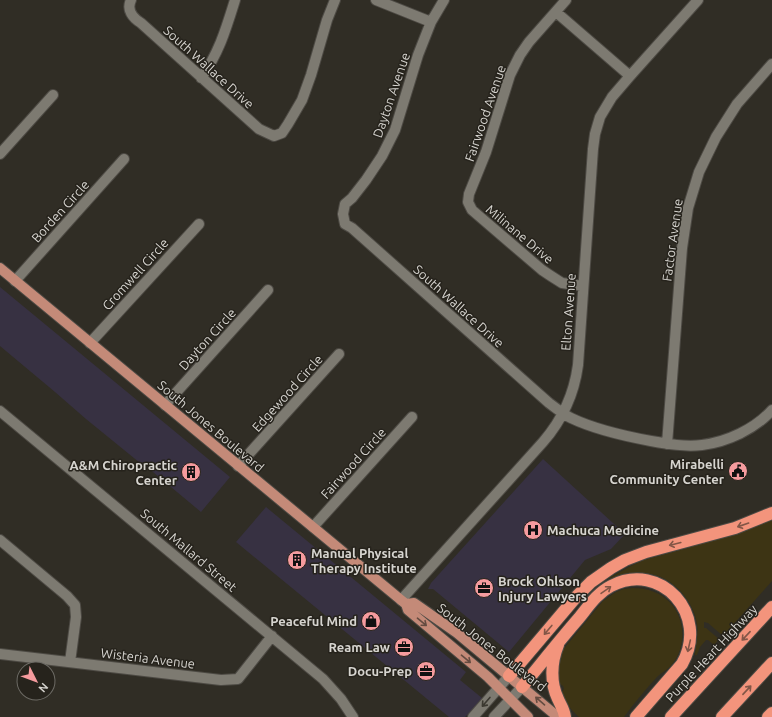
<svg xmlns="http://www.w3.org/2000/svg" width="772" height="717" viewBox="0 0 772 717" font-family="Ubuntu,sans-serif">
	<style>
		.commercial { fill: #373142 }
		.sand { fill: #3d3414 }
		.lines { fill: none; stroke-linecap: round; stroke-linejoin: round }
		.minor-casing { stroke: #4d4a44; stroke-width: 12 }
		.major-casing { stroke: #4d4a44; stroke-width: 12 }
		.highway-casing { stroke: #4d4a44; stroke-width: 14 }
		.minor { stroke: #7d7a71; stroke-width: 10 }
		.major { stroke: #c48a78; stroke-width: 10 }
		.highway { stroke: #f3947c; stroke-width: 12 }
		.oneway { stroke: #825647 }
		.oneway2 { stroke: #654c41 }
		.oneway3 { stroke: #3c3931 }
		.labels { text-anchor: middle; stroke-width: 3; stroke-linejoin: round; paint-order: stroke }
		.street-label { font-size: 13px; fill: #d6d4cf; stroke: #26231c }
		.poi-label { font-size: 13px; font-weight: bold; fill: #d6d4cf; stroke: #26231c; text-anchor: end }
	</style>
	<rect width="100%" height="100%" fill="#302d25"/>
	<!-- commercial -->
	<path class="commercial" d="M0 287 230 477 201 512 147 467 146 468 145 467 86 419 55 392 0 346Z
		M543 459 625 534 611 549 585 560 509 652 433 589H428L431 583Z
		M266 507 466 672 460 680 482 698 475 707 465 717H449L236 542Z"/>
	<!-- sand -->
	<path class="sand" d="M772 519V581L723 636 708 623 704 622V628H706L719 639 714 645 708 640H706L700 647 697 655H695C695 645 699 635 697 624 694 604 679 585 661 577 644 570 625 572 609 579V578L631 566 644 560 684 549 758 525Z
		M633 588C648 588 663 593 673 606 685 622 686 646 673 663 669 669 662 672 657 677 645 690 634 703 624 717H579C571 710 565 702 562 692L564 689 563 686 560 684H557L559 660 562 651 603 601 616 592 624 589Z"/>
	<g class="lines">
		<defs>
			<path id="minor" d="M131 0C126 10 133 18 141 23L259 129 274 136 282 133 288 124 302 100 311 75 327 20 335 0
				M376 0 431 22
				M444 0 431 22 418 55 395 130 382 156 366 180 352 198 345 204 343 214 345 224 352 228 549 403C556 408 563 414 571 418 596 430 624 436 651 441 668 444 685 447 702 445 727 442 755 429 772 410
				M566 0 529 42 520 55 510 75 486 152 469 194 468 202 472 210 542 270 551 276 562 283 583 286
				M556 12 630 76
				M201 78C219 53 226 29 235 0
				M0 154 53 95
				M15 281 124 159
				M90 343 199 224
				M165 405 268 290
				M0 411 323 679 341 699 353 717
				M667 444 682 248 688 208 699 172 716 137 737 104 772 64
				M238 466 339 354
				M313 527 412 417
				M0 540 67 596 75 605 76 617 70 662
				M401 600 543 442C563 419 574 395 578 365L593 149 595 134 600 117 612 97 630 76 698 0
				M0 654 221 680 238 679 272 636
				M473 717 509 676
				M494 717 522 687"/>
			<path id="major" d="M0 268 401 600 406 604 408 610 488 677 528 717
				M406 604 414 603 457 633 558 717"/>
			<path id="highway" d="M558 645C551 662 550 683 558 699 561 706 564 709 565 717
				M509 676 576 597 591 582 611 568 625 560 646 552 735 528 772 513
				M522 687C541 664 559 641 579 618 588 607 597 593 611 586 661 560 710 615 682 664L636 717
				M671 717 772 607
				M722 717 772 663
				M768 717 772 713"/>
		</defs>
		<!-- minor casing -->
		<use href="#minor" class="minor-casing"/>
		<!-- major casing -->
		<use href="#major" class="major-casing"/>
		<!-- highway casing -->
		<use href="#highway" class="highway-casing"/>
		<!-- minor -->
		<use href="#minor" class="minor"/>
		<!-- major -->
		<use href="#major" class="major"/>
		<!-- highway -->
		<use href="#highway" class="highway"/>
	</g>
	<!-- one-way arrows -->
	<defs><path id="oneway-shaft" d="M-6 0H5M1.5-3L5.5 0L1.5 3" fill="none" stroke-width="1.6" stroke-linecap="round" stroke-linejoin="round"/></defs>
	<g class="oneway">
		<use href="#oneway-shaft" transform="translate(743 525) rotate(161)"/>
		<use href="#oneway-shaft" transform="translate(675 544) rotate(166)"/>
		<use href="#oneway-shaft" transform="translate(606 590) rotate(-35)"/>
		<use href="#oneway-shaft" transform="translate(548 630) rotate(130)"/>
		<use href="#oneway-shaft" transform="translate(746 636) rotate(133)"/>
		<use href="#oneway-shaft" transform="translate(689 646) rotate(103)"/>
		<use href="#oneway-shaft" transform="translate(747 690) rotate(-47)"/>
	</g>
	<g class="oneway2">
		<use href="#oneway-shaft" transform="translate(422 622) rotate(40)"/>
		<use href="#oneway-shaft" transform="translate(466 659) rotate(40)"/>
		<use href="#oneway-shaft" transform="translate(540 701) rotate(-139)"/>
	</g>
	<use class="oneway3" href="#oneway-shaft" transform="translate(486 702) rotate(131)"/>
	<!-- icons -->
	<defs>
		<symbol id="civic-disc" viewBox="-11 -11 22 22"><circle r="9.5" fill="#f59b9e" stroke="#26231c"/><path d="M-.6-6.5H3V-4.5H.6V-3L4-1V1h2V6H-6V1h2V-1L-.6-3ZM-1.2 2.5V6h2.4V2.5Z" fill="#111"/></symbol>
		<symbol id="building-disc" viewBox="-11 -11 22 22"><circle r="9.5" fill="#f59b9e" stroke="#26231c"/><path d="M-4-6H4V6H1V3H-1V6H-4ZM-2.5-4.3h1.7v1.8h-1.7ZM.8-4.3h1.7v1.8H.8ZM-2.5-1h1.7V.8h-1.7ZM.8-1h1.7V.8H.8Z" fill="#111"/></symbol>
		<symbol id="hospital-disc" viewBox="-11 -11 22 22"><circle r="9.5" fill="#f59b9e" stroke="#26231c"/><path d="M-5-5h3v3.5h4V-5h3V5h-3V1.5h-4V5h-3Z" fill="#111"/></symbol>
		<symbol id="office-disc" viewBox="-11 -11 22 22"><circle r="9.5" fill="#f59b9e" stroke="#26231c"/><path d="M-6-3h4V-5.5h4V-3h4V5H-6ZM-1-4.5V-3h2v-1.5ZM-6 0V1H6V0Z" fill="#111"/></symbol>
		<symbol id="shop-disc" viewBox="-11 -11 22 22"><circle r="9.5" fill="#f59b9e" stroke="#26231c"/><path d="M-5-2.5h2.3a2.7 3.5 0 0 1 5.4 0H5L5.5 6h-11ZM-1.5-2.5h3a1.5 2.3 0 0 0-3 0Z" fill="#111"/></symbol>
	</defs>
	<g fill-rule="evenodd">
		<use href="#civic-disc" x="727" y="460" width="22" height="22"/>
		<use href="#building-disc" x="180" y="461" width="22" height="22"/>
		<use href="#hospital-disc" x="522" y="519" width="22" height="22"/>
		<use href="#building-disc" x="286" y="549" width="22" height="22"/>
		<use href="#office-disc" x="473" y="577" width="22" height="22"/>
		<use href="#shop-disc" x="360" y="610" width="22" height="22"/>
		<use href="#office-disc" x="393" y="636" width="22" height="22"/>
		<use href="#office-disc" x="415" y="660" width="22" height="22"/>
	</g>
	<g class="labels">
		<!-- street labels -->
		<g class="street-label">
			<text transform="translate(209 67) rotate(42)" y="5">South Wallace Drive</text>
			<text transform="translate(391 95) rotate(-71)" y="5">Dayton Avenue</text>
			<text transform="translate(485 113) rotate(-71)" y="5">Fairwood Avenue</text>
			<text transform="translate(60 211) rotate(-48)" y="5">Borden Circle</text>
			<text transform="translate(520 234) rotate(40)" y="5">Milinane Drive</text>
			<text transform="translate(672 240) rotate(-82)" y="5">Factor Avenue</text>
			<text transform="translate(135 274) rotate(-48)" y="5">Cromwell Circle</text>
			<text transform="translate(459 306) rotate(42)" y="5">South Wallace Drive</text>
			<text transform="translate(568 312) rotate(-86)" y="5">Elton Avenue</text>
			<text transform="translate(207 339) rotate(-48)" y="5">Dayton Circle</text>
			<text transform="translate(287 393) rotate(-48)" y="5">Edgewood Circle</text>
			<text transform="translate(211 426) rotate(40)" y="5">South Jones Boulevard</text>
			<text transform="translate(353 463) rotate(-48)" y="5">Fairwood Circle</text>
			<text transform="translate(189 550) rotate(40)" y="5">South Mallard Street</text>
			<text transform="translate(492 647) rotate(38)" y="5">South Jones Boulevard</text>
			<text transform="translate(711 653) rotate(-47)" y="5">Purple Heart Highway</text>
			<text transform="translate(148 658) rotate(7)" y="5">Wisteria Avenue</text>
		</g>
		<!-- poi labels -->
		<g class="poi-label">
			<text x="724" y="469">Mirabelli<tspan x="724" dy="15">Community Center</tspan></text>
			<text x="177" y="470">A&amp;M Chiropractic<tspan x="177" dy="15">Center</tspan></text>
			<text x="547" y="535" text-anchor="start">Machuca Medicine</text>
			<text x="311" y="558" text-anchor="start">Manual Physical<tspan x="311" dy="15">Therapy Institute</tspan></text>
			<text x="498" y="586" text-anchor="start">Brock Ohlson<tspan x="498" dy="15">Injury Lawyers</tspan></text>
			<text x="357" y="626">Peaceful Mind</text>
			<text x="390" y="652">Ream Law</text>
			<text x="412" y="676">Docu-Prep</text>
		</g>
	</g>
	<!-- north arrow -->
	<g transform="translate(36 681) rotate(132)"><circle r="19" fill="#26231c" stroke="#6c6a64"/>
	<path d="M0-3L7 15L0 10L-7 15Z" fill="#f59b9e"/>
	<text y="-6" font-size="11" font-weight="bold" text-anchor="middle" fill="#d6d4cf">N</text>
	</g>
</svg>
